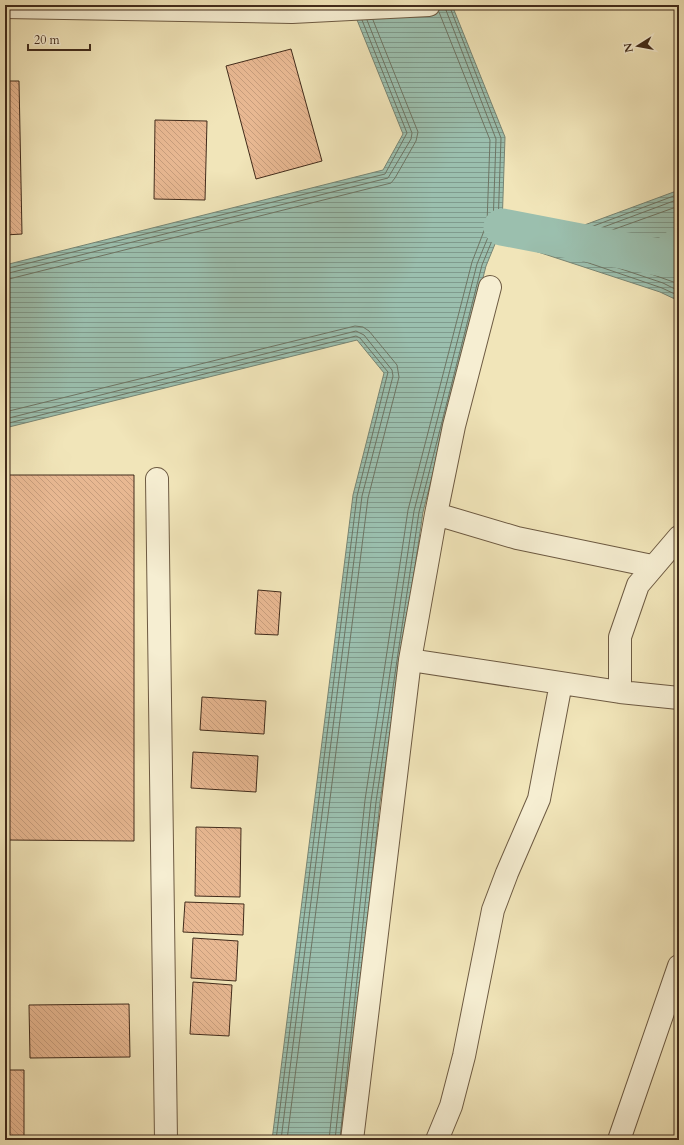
<svg xmlns="http://www.w3.org/2000/svg" width="684" height="1145" viewBox="0 0 684 1145" font-family="Cardo,serif">
	<style>
		.water { fill: url(#water-rules); stroke: #778473 }
		.lines { fill: none; stroke-linecap: round; stroke-linejoin: round }
		.shore { stroke: #6e7564; stroke-width: 1 }
		.river { stroke: #9bbfae; stroke-width: 37 }
		.building { fill: url(#building-back-hatch); stroke: #412b1b }
		.minor-casing { stroke: #6d5a42; stroke-width: 24 }
		.minor { stroke: #f6eed2; stroke-width: 22 }
	</style>
	<defs>
		<pattern id="water-rules" width="6" height="5" patternUnits="userSpaceOnUse"><rect width="6" height="5" fill="#9bbfae"/><path d="M0 2.5h6" fill="none" stroke="#809b8d"/></pattern>
		<pattern id="building-back-hatch" width="6" height="6" patternUnits="userSpaceOnUse"><rect width="6" height="6" fill="#e8b892"/><path d="M-1 5l2 2M0 0l6 6M5-1l2 2" fill="none" stroke="#c89e7d"/></pattern>
	</defs>
	<rect width="100%" height="100%" fill="#f1e5b9"/>
	<filter id="stains"><feTurbulence type="fractalNoise" baseFrequency=".005" numOctaves="4"/><feColorMatrix values="0 0 0 0 .2 0 0 0 0 .09 0 0 0 0 .02 0 0 0 .5 -.17"/></filter>
	<radialGradient id="worn" r=".72"><stop offset=".6" stop-color="#630" stop-opacity="0"/><stop offset="1" stop-color="#630" stop-opacity=".3"/></radialGradient>
	<!-- water -->
	<path class="water" d="M351 5H452L505 137 502 227 486 266 423 512 380 802 344 1140H272L353 495 384 373 357 340 5 428V265L383 170 403 134Z
		M679 190V301L660 292 535 251V233L579 227Z"/>
	<g class="lines">
		<!-- shore -->
		<path class="shore" d="M679 194 580 231 540 236 539 246 662 288 679 296
			M679 199 582 235 545 241 544 243 663 283 679 291
			M679 206 570 245 679 284
			M5 269 385 174 407 133 362 20
			M5 274 388 178 411 139 412 133 367 20
			M5 280 391 183 395 178 416 141 418 132 373 20
			M5 412 355 326 363 327 369 331 397 365 399 377 368 498 287 1140
			M5 419 356 331 364 335 392 370 393 376 362 496 281 1140
			M5 424 356 336 360 338 388 372 357 496 276 1140
			M340 1138 376 802 419 512 482 265 498 226 501 138 449 5
			M329 1140 365 800 408 510 472 262 487 223 490 140 439 12
			M335 1140 371 801 414 511 477 264 493 225 496 139 444 5"/>
		<!-- river -->
		<path class="river" d="M502 227 663 258 679 246"/>
	</g>
	<!-- building -->
	<path class="building" d="M291 49 322 161 256 179 226 66Z
		M5 81H19L22 234 5 235Z
		M155 120 207 121 205 200 154 199Z
		M5 475H134V841L5 840Z
		M258 590 281 592 278 635 255 634Z
		M202 697 266 701 264 734 200 730Z
		M193 752 258 756 256 792 191 788Z
		M196 827 241 828 240 897 195 896Z
		M185 902 244 904 243 935 183 932Z
		M193 938 238 941 236 981 191 978Z
		M193 982 232 985 229 1036 190 1034Z
		M129 1004 130 1057 30 1058 29 1005Z
		M5 1070H24V1140H5Z"/>
	<g class="lines">
		<defs>
			<path id="minor" d="M5 7 292 12 429 5
				M157 479 166 1140
				M436 514 517 538 652 566
				M410 660 620 692 679 698
				M620 692V637L638 585 679 537
				M352 1140 410 660 436 514 454 426 490 287
				M437 1140 451 1106 464 1056 493 910 507 873 539 799 561 683
				M619 1140 679 966"/>
		</defs>
		<!-- minor casing -->
		<use href="#minor" class="minor-casing"/>
		<!-- minor -->
		<use href="#minor" class="minor"/>
	</g>
	<!-- margin -->
	<rect width="684" height="1145" fill="none" stroke="#f1e5b9" stroke-width="20"/>
	<rect x="6" y="6" width="672" height="1133" fill="none" stroke="#412b1b" stroke-width="2"/>
	<rect x="10" y="10" width="664" height="1125" fill="none" stroke="#412b1b"/>
	<!-- north arrow -->
	<g transform="translate(638 46) rotate(259)" stroke="#f6eed2" stroke-width="3" paint-order="stroke">
	<path d="M0-3L7 15L0 10L-7 15Z" fill="#412b1b"/>
	<text y="-6" font-size="11" font-weight="bold" text-anchor="middle" fill="#412b1b">N</text>
	</g>
	<!-- scale -->
	<path d="M28 44v6h62v-6" fill="none" stroke="#412b1b" stroke-width="2"/>
	<text x="34" y="44" font-size="12" fill="#412b1b" stroke="#f6eed2" stroke-width="3" paint-order="stroke">20 m</text>
	<rect width="100%" height="100%" filter="url(#stains)"/>
	<rect width="100%" height="100%" fill="url(#worn)"/>
</svg>
